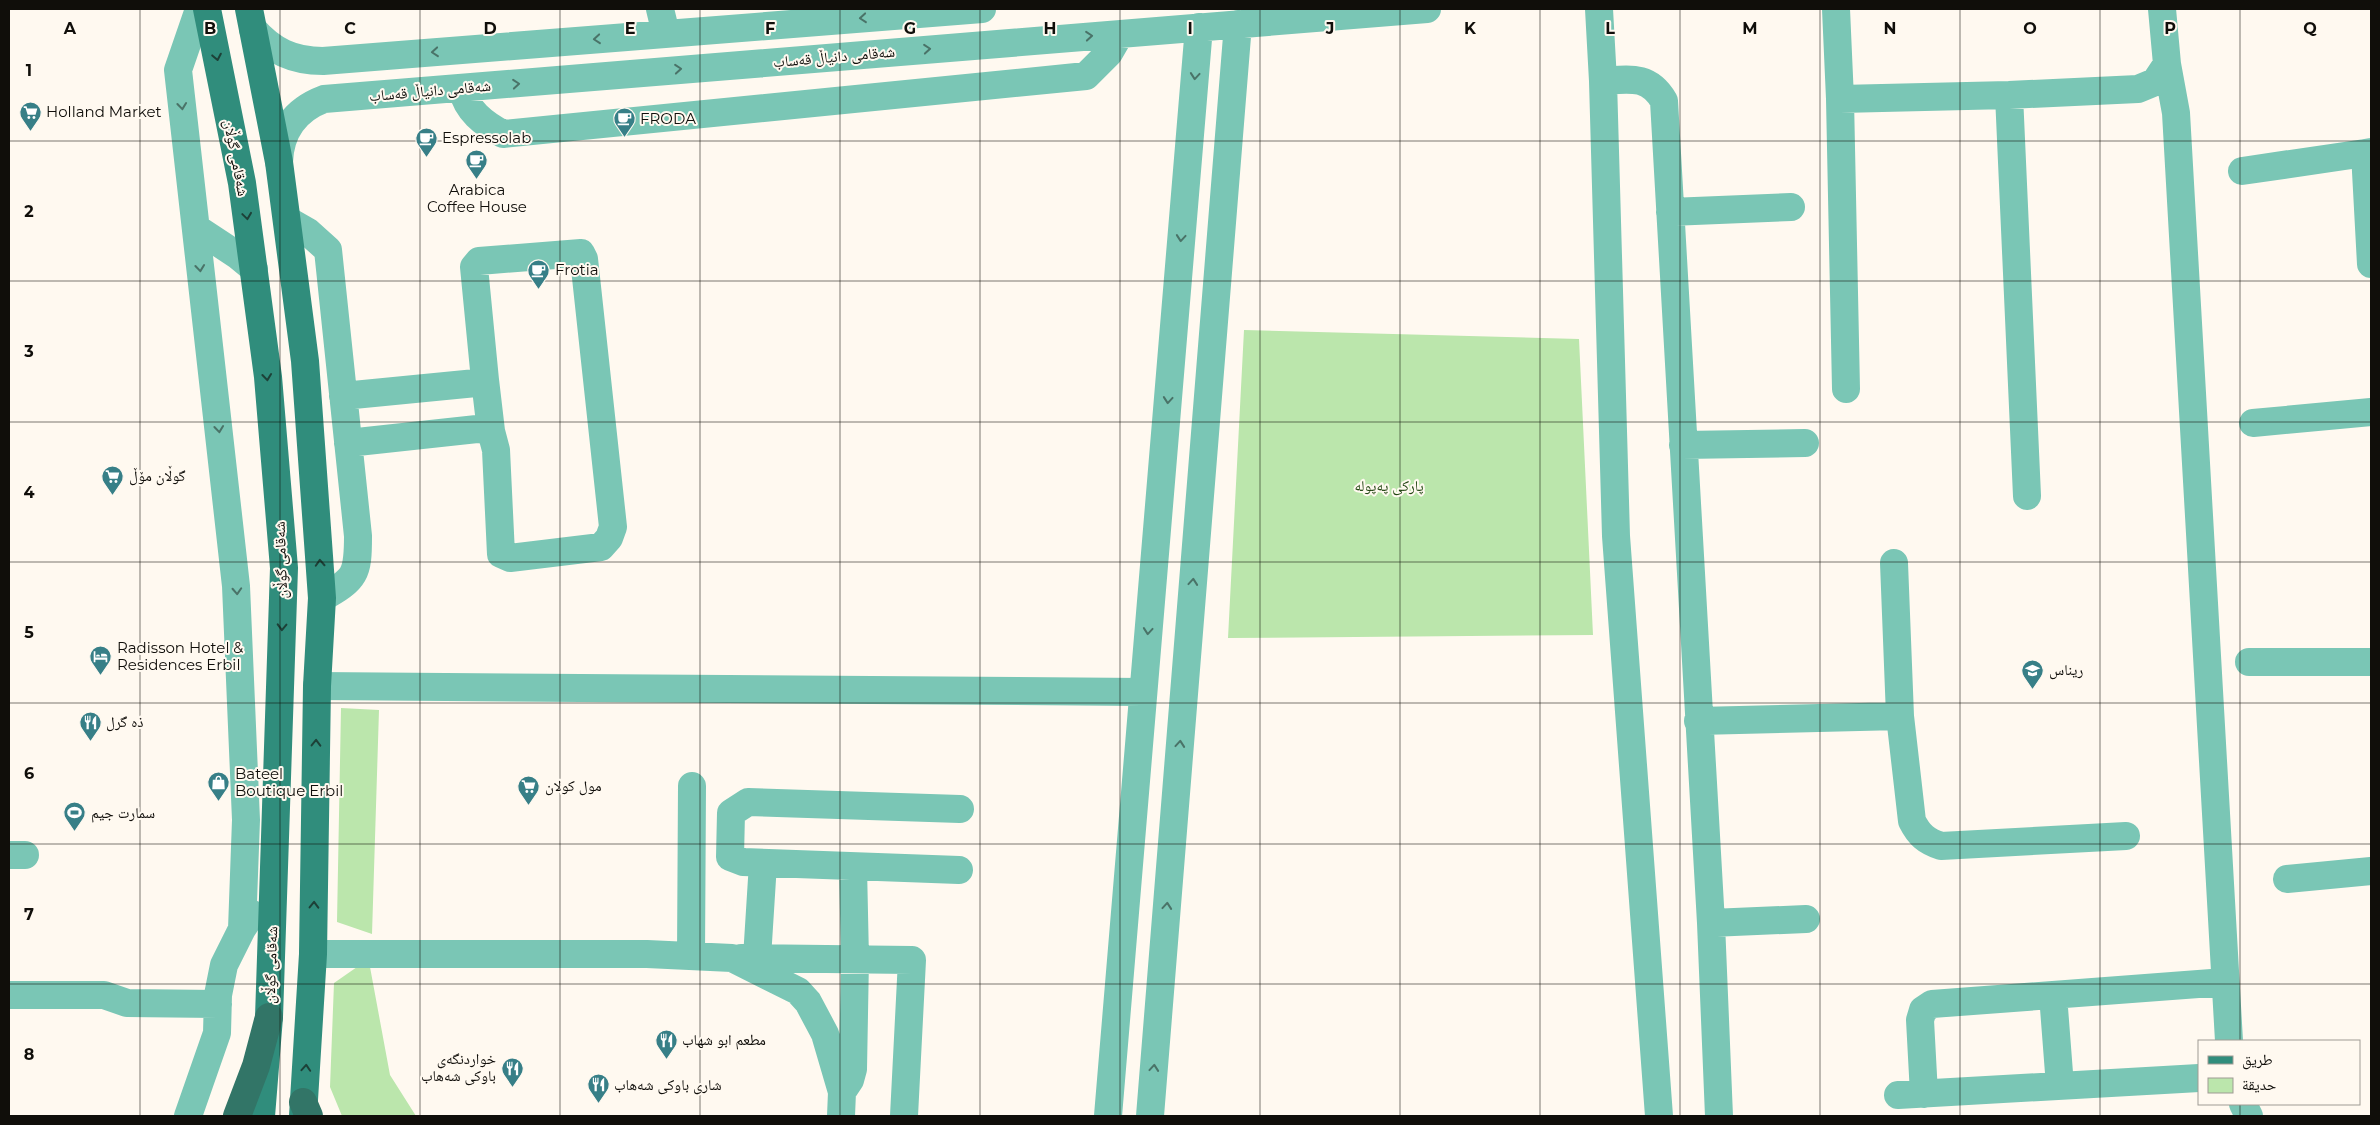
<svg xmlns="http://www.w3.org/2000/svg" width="2380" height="1125" viewBox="0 0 2380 1125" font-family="Montserrat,'Noto Naskh Arabic',sans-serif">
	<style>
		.green { fill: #bbe6ac }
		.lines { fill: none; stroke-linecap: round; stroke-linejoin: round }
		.minor { stroke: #7ac6b5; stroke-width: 28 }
		.major { stroke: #308d7c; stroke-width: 28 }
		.highway { stroke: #327567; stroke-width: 28 }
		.oneway { stroke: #4a7368 }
		.oneway2 { stroke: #1d4138 }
		.grid { fill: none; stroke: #100e0a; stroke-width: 1; stroke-opacity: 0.55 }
		.labels { text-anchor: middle; stroke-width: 4; stroke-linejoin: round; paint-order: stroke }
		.street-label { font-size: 15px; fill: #100e0a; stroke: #fff9f0 }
		.poi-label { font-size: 15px; fill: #100e0a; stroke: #fff9f0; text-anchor: start }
		.park-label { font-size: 15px; fill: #234613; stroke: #fff9f0 }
		.grid-label { font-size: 16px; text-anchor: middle; font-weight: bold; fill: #100e0a; stroke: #fff9f0; stroke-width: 4; stroke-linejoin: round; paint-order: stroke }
	</style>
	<rect width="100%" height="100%" fill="#fff9f0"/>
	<!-- green -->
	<path class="green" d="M1244 330 1579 339 1593 635 1228 638Z
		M341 708 379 710 372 934 337 922Z
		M357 967H370L390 1075 416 1116H342L330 1087 334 983Z"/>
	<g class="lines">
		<!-- minor -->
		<path class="minor" d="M199 9 178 70 236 586 246 820 242 929
			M660 9 666 34
			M1599 9 1603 81 1616 536 1659 1116
			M1836 9 1840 99 1846 389
			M253 29C272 51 293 61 323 61L982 9
			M2167 64 2176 113 2229 1041
			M1603 81C1630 79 1649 75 1664 101L1711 923 1719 1116
			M462 89C467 111 483 123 503 134L1086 76 1109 53 1120 34
			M2009 95 2027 496
			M1840 99 2009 95 2138 89 2155 82 2167 64 2162 9
			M2371 152 2365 153 2371 264
			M279 162C280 131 295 110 324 99L1427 9
			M2242 171 2365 153
			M1670 212 1791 207
			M287 220 308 232 328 250 358 536C358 574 356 579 322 598
			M196 228 237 255 254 269
			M485 380 491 431
			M343 396 476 383 485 380 474 267 479 261 581 253 584 259 613 527 609 538 601 547 510 558 501 554 496 450 491 431 477 429 348 443
			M2253 423 2371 412
			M1683 445 1805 443
			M1894 563 1900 716
			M2249 662H2371
			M317 686 1143 692
			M1698 721 1900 716 1912 821C1919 835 1926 841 1941 846L2126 836
			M9 855H25
			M959 870 743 862 730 857 731 813 748 802 960 809
			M2287 879 2371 871
			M1711 923 1806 919
			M313 954H647L732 958 798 991 808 1002 825 1034 842 1092 841 1116
			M691 956 692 786
			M741 958 912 960 904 1116
			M757 958 763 863
			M9 995H104L127 1003 218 1004
			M2053 995 2060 1086
			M842 1092 850 1080 853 1069 855 959 853 867
			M1924 1094 1920 1020 1923 1010 1932 1004 2225 982
			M1898 1095 2199 1078
			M2243 1104 2249 1116
			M188 1116 217 1033 218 995 224 965 242 929 252 914
			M1108 1116 1199 27
			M1150 1116 1238 24"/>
		<!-- major -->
		<path class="major" d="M207 9 242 183 268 377 284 568 269 1017 261 1116
			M249 9 279 162 305 361 322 598 317 686 313 954 303 1116"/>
		<!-- highway -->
		<path class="highway" d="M303 1102 309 1116
			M237 1116 256 1066 269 1017"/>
	</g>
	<!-- one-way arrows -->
	<defs><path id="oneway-chevron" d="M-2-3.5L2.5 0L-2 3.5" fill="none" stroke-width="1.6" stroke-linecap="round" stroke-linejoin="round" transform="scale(1.25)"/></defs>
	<g class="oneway">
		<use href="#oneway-chevron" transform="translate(863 18) rotate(175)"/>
		<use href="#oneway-chevron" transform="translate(1089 36) rotate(-5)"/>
		<use href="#oneway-chevron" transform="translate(597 39) rotate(175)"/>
		<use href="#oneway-chevron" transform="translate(927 49) rotate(-5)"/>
		<use href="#oneway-chevron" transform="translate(435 52) rotate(175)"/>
		<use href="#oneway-chevron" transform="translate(678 69) rotate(-5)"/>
		<use href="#oneway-chevron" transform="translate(1195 76) rotate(95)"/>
		<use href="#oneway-chevron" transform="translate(516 84) rotate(-5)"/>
		<use href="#oneway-chevron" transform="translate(182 106) rotate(84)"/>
		<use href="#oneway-chevron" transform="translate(1181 238) rotate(95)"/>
		<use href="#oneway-chevron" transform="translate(200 268) rotate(84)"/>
		<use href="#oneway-chevron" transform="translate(1168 400) rotate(95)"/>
		<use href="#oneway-chevron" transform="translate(219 429) rotate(84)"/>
		<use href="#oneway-chevron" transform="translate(1193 582) rotate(-85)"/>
		<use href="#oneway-chevron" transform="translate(237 591) rotate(87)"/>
		<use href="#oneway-chevron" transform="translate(1148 631) rotate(95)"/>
		<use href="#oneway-chevron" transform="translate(1180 744) rotate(-85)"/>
		<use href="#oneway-chevron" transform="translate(1167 906) rotate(-85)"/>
		<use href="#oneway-chevron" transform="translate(1154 1068) rotate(-85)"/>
	</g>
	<g class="oneway2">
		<use href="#oneway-chevron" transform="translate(217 57) rotate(79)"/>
		<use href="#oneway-chevron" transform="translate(247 216) rotate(82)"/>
		<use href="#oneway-chevron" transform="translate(267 377) rotate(84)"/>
		<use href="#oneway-chevron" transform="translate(320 563) rotate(-93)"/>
		<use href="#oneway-chevron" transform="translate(282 627) rotate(92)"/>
		<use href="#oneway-chevron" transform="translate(316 743) rotate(-89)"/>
		<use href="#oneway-chevron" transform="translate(314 905) rotate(-89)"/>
		<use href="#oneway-chevron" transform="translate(306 1068) rotate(-86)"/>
	</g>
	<!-- grid -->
	<path class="grid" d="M140 9V1116M280 9V1116M420 9V1116M560 9V1116M700 9V1116M840 9V1116M980 9V1116M1120 9V1116M1260 9V1116M1400 9V1116M1540 9V1116M1680 9V1116M1820 9V1116M1960 9V1116M2100 9V1116M2240 9V1041M9 141H2371M9 281H2371M9 422H2371M9 562H2371M9 703H2371M9 844H2371M9 984H2371M2240 1104V1116"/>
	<!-- icons -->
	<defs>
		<symbol id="supermarket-pin" viewBox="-11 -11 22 30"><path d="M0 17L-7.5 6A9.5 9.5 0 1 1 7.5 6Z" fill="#377f87" stroke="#fff9f0"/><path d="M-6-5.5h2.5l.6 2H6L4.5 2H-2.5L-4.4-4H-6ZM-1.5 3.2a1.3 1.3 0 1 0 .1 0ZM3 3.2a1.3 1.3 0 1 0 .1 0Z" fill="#fff"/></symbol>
		<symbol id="cafe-pin" viewBox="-11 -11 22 30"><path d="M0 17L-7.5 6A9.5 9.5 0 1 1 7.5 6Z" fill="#377f87" stroke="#fff9f0"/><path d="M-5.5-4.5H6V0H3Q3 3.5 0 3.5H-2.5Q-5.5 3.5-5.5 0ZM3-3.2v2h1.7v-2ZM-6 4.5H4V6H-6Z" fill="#fff"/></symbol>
		<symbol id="hotel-pin" viewBox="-11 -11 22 30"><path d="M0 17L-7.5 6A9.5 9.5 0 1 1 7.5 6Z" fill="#377f87" stroke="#fff9f0"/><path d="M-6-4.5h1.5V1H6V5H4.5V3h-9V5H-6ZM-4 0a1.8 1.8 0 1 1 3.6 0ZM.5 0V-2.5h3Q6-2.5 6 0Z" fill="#fff"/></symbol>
		<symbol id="school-pin" viewBox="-11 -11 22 30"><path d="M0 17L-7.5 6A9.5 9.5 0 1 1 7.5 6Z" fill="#377f87" stroke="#fff9f0"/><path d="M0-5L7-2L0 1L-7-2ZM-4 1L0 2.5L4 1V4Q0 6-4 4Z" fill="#fff"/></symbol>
		<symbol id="restaurant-pin" viewBox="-11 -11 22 30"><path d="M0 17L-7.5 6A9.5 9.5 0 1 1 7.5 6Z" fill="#377f87" stroke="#fff9f0"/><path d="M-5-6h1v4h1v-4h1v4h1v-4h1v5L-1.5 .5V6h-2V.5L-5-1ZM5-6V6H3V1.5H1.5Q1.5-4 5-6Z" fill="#fff"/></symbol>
		<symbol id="shop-pin" viewBox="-11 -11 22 30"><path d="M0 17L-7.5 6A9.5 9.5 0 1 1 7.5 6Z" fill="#377f87" stroke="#fff9f0"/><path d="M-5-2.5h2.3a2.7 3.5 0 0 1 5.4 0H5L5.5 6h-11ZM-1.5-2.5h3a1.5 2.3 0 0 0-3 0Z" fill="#fff"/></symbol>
		<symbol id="stadium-pin" viewBox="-11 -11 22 30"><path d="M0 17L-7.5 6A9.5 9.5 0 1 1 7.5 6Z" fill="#377f87" stroke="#fff9f0"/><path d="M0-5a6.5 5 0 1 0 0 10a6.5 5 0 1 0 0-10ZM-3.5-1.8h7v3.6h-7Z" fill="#fff"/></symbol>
	</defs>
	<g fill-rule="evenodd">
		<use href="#supermarket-pin" x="18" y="100" width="25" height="34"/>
		<use href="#cafe-pin" x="612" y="106" width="25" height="34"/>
		<use href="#cafe-pin" x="414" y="126" width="25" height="34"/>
		<use href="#cafe-pin" x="464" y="148" width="25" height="34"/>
		<use href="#cafe-pin" x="526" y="258" width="25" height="34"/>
		<use href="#supermarket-pin" x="100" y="464" width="25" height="34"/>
		<use href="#hotel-pin" x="88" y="644" width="25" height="34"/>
		<use href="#school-pin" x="2020" y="658" width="25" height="34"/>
		<use href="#restaurant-pin" x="78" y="710" width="25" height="34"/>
		<use href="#shop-pin" x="206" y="770" width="25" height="34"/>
		<use href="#supermarket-pin" x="516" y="774" width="25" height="34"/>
		<use href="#stadium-pin" x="62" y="800" width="25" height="34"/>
		<use href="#restaurant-pin" x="654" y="1028" width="25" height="34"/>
		<use href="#restaurant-pin" x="500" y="1056" width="25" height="34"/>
		<use href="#restaurant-pin" x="586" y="1072" width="25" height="34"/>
	</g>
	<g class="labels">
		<!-- street labels -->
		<g class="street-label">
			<text transform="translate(834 57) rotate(-5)" y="5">شەقامی دانیاڵ قەساب</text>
			<text transform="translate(430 91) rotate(-5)" y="5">شەقامی دانیاڵ قەساب</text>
			<text transform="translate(236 158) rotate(79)" y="5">شەقامی گوڵان</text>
			<text transform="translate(281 560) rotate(-92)" y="5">شەقامی گوڵان</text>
			<text transform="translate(271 965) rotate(-88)" y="5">شەقامی گوڵان</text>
		</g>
		<!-- poi labels -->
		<g class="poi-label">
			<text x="46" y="117">Holland Market</text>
			<text x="640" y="124">FRODA</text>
			<text x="442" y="143">Espressolab</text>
			<text x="477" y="195" text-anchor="middle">Arabica<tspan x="477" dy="17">Coffee House</tspan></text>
			<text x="555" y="275">Frotia</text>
			<text x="129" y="481">گوڵان مۆڵ</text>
			<text x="117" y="653">Radisson Hotel &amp;<tspan x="117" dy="17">Residences Erbil</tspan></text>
			<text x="2049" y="675">ريناس</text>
			<text x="106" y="727">ذه گرل</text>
			<text x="235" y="779">Bateel<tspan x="235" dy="17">Boutique Erbil</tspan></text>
			<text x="545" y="791">مول كولان</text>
			<text x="91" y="818">سمارت جیم</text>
			<text x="682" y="1045">مطعم ابو شهاب</text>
			<text x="496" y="1064" text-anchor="end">خواردنگەی<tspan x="496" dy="17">باوکی شەھاب</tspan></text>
			<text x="614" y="1090">شاری باوکی شەھاب</text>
		</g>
		<!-- park labels -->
		<g class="park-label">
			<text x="1389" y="491">پارکی پەپولە</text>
		</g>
	</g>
	<g class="grid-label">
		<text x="70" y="34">A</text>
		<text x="210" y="34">B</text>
		<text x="350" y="34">C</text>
		<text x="490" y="34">D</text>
		<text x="630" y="34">E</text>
		<text x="770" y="34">F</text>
		<text x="910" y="34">G</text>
		<text x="1050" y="34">H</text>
		<text x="1190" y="34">I</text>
		<text x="1330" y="34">J</text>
		<text x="1470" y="34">K</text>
		<text x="1610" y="34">L</text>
		<text x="1750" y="34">M</text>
		<text x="1890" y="34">N</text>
		<text x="2030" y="34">O</text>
		<text x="2170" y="34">P</text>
		<text x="2310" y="34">Q</text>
		<text x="29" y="76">1</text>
		<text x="29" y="217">2</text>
		<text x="29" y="357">3</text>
		<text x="29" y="498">4</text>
		<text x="29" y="638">5</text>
		<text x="29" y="779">6</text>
		<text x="29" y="920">7</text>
		<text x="29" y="1060">8</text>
	</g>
	<!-- border -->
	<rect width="2380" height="1125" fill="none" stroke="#100e0a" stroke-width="20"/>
	<!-- legend -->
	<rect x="2198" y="1040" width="162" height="65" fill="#fff9f0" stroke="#9f9b94"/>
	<rect x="2208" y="1056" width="25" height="8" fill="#308d7c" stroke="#9f9b94"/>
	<text x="2242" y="1065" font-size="15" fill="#100e0a">طريق</text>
	<rect x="2208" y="1078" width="25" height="15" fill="#bbe6ac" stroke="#9f9b94"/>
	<text x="2242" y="1090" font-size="15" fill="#100e0a">حديقة</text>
</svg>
